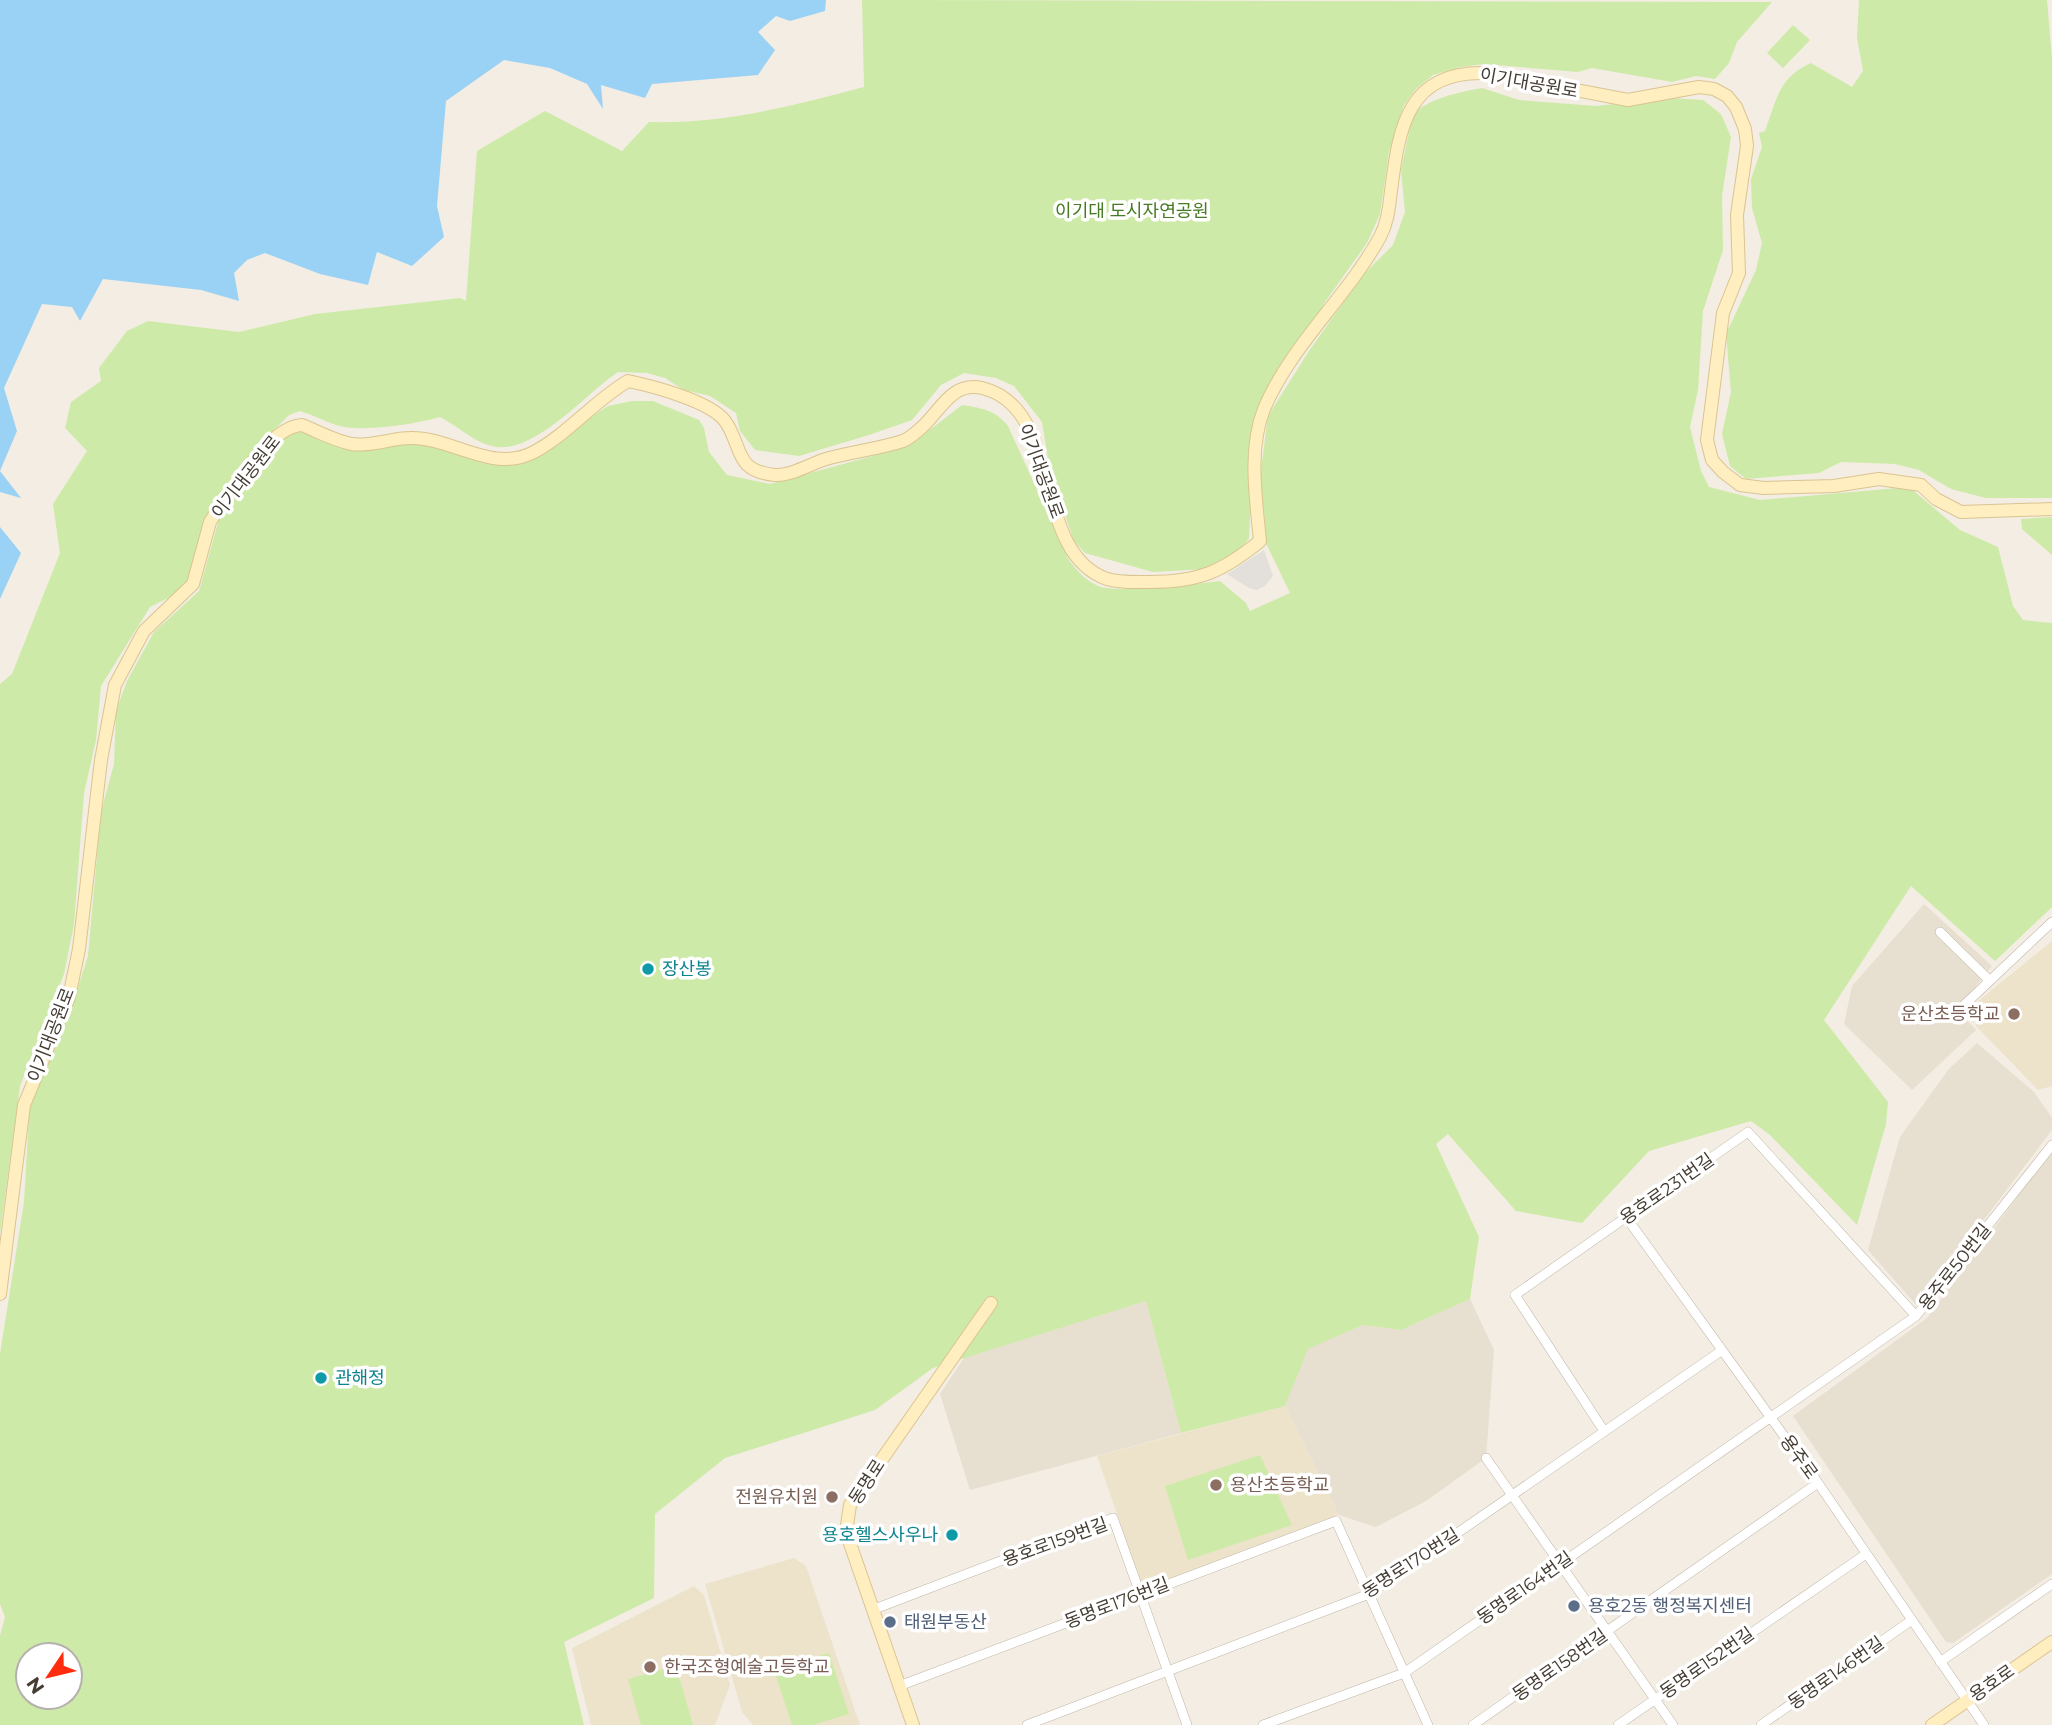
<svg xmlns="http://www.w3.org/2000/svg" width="2052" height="1725" viewBox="0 0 2052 1725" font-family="Montserrat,'Noto Sans KR',sans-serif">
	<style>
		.residential { fill: #e7dfd0 }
		.education { fill: #ede3cb }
		.green { fill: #ceeaa8; fill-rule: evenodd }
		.parking { fill: #e3e0dc }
		.water { fill: #9ad2f5 }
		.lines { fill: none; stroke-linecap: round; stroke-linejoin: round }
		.street-casing { stroke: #bfb5a5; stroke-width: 10 }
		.secondary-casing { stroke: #dac491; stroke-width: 14 }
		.street { stroke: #fff; stroke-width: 9 }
		.secondary { stroke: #ffeec0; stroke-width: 12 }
		.culture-dot { fill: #0f9aa8; stroke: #fff; stroke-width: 2.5 }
		.education-dot { fill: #8d6e63; stroke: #fff; stroke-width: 2.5 }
		.service-dot { fill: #5c6f8a; stroke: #fff; stroke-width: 2.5 }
		.labels { text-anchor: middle; stroke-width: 7; stroke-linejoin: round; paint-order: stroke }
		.street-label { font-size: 18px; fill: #453d33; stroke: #fff }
		.park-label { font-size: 18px; fill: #467a23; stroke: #fff }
		.culture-label { font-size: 18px; fill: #0d838f; stroke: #fff; text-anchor: start }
		.education-label { font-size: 18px; fill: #785e54; stroke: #fff; text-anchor: end }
		.service-label { font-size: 18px; fill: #4e5e75; stroke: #fff; text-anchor: start }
	</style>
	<rect width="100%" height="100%" fill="#f3ede3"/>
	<!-- residential -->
	<path class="residential" d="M1924 904 1992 966 1957 1010 1976 1030 1912 1090 1844 1024 1852 986Z
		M1977 1043 2034 1092 2052 1118V1130L1918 1307 1868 1250 1900 1137 1948 1070Z
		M2052 1151V1574L1953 1643 1946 1642 1793 1416 1927 1318Z
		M1470 1299 1494 1350 1486 1458 1426 1501 1376 1527 1339 1515 1285 1406 1307 1349 1363 1325 1401 1330Z
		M1146 1301 1181 1433 970 1490 940 1394 964 1358Z"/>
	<!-- education -->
	<path class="education" d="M2052 941V1086L2038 1090 1976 1026 1977 1002Z
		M1285 1406 1339 1515 1143 1589 1097 1456Z
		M794 1558 806 1566 860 1725H753L742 1712 705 1584Z
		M694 1586 704 1595 730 1685 715 1725H591L572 1648Z"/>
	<!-- green -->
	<path class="green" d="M862 0 1772 2 1737 42 1729 63 1715 79 1696 76 1672 82 1592 68 1578 72 1484 64 1461 67 1433 75 1416 89 1404 105 1389 152 1380 214 1367 243 1325 302 1254 431 1249 538 1240 551 1208 569 1153 572 1085 553 1074 541 1050 471 1042 422 1014 386 996 378 964 373 941 385 912 420 869 435 799 456 755 450 740 431 736 413 710 396 684 390 665 378 647 373 618 372C587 392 533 457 492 446 472 441 458 426 440 417 415 424 361 433 336 425 324 421 313 415 300 411L289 415 268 436 206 517 189 580 172 596 150 607 101 686 96 740 84 793 74 924 64 974 20 1086 0 1233V684L12 674 60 553 53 504 87 451 65 428 71 402 101 381 99 368 127 331 148 321 239 332 315 314 460 298 466 301 477 151 545 111 622 151 649 122C724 124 792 106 864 87Z
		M1859 0H2047L2052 58V498H1986L1951 489 1919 470 1895 464 1841 462 1819 473 1746 479 1730 466 1722 434 1731 392 1726 334 1756 270 1762 243 1752 208 1751 179 1762 147 1759 133 1765 131C1777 99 1778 78 1811 63L1852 87 1863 71 1857 38Z
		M1793 25 1810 40 1783 68 1767 53Z
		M1482 88 1519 100 1596 106 1670 98 1703 100 1721 114 1731 137 1722 196 1723 250 1703 311 1698 390 1690 427 1701 471 1709 487 1760 500 1909 487 1960 530 1998 547 2013 606 2023 620 2052 623V907L1995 961 1911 886 1824 1020 1888 1102 1886 1124 1857 1225 1770 1135 1751 1121 1649 1151 1582 1223 1516 1211 1448 1134 1436 1144 1479 1237 1470 1299 1401 1330 1363 1325 1308 1349 1285 1406 1181 1433 1146 1301 933 1368 875 1410 725 1458 655 1514 654 1598 564 1642 584 1725H0V1636L5 1617 0 1604V1354L24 1202 30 1101 75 997 88 956 101 812 114 764 116 711 127 681 154 632 199 591 219 519 269 448 290 433 301 432 327 441H416L489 461 559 438 608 406 632 401H653L699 420 704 428 709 452 727 475 770 484 909 446 962 405C981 408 996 410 1008 426L1069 560C1077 571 1085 580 1098 586 1119 594 1195 584 1220 581L1246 603 1250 611 1290 593 1262 535 1265 521 1260 478 1268 416 1309 351 1362 276 1393 245 1405 212 1401 170 1413 113C1435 97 1456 93 1482 88ZM28 1655H70V1697H28Z
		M2052 517V555L2022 529 2021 519Z
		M1260 1455 1292 1525 1188 1560 1165 1486Z
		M829 1653 849 1714 813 1725H792L774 1670Z
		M676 1666 693 1725H641L628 1679Z"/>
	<!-- parking -->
	<path class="parking" d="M1264 550 1273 576 1265 586 1257 590 1249 588 1227 574Z"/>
	<!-- water -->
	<path class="water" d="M0 0H826L825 11 790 21 776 16 758 32 775 50 758 75 652 84 645 98 601 85 603 109 587 84 550 68 504 60 446 101 437 206 444 237 412 266 377 252 368 285 320 274 265 253 247 260 234 273 239 301 201 290 103 279 80 321 72 307 42 304 4 388 17 431 0 471 21 498 0 492Z
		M0 527 21 553 0 599Z"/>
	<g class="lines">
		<defs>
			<path id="street" d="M1940 932 1989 980
				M1962 1007 2052 922
				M1626 1217 1818 1483 1984 1725
				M1604 1431 1515 1295 1748 1132 1916 1316
				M1486 1458 1673 1725
				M872 1610 1113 1518 1187 1725
				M1940 1662 2052 1584
				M899 1686 1336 1521 1428 1725
				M1027 1725 1369 1594 1721 1351
				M1263 1725 1404 1673 1916 1316 2052 1145
				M1473 1725 1818 1483
				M1618 1725 1866 1554
				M1761 1725 1912 1620"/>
			<path id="secondary" d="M0 1294 24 1105 69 997 79 949 101 760 115 685 144 631 193 584 210 522 217 511C236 486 269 427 302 425 317 431 335 441 352 444 371 447 391 438 410 438 452 437 493 474 534 452 569 433 594 401 628 381 652 386 710 401 725 421 743 446 733 471 775 475 791 476 810 464 826 459 851 452 878 449 903 441 909 439 915 433 920 429 940 412 951 381 982 388 1065 408 1029 551 1107 579 1120 583 1136 582 1149 582 1199 582 1222 572 1260 541 1256 499 1248 449 1264 409 1291 345 1347 297 1380 237 1388 222 1389 207 1391 191 1399 126 1408 70 1487 73L1628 100 1699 87 1714 89 1727 96 1736 107 1745 129 1747 146 1737 215 1739 273 1723 313 1707 440 1712 460 1723 472 1740 485 1764 488 1834 486 1879 479 1921 485 1936 499 1961 512 2052 509
				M913 1725 846 1532 850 1505 991 1303
				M1932 1725 2052 1642"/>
		</defs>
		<!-- street casing -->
		<use href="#street" class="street-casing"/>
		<!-- secondary casing -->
		<use href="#secondary" class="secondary-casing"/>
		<!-- street -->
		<use href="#street" class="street"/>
		<!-- secondary -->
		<use href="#secondary" class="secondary"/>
	</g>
	<!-- markers -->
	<g class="culture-dot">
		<circle cx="648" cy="969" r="7"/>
		<circle cx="321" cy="1378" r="7"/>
		<circle cx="952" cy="1535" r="7"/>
	</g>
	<g class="education-dot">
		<circle cx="2014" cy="1014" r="7"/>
		<circle cx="1216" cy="1485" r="7"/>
		<circle cx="832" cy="1497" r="7"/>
		<circle cx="650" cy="1667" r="7"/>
	</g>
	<g class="service-dot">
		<circle cx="1574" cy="1606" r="7"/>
		<circle cx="890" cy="1622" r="7"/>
	</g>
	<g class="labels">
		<!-- street labels -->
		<g class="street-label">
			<text transform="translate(1529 83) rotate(10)" y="6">이기대공원로</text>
			<text transform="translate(1041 471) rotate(70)" y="6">이기대공원로</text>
			<text transform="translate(246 477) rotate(-52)" y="6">이기대공원로</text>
			<text transform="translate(51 1035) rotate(-69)" y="6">이기대공원로</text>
			<text transform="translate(1667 1189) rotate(-35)" y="6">용호로231번길</text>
			<text transform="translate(1955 1267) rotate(-52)" y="6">용주로50번길</text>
			<text transform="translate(1799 1457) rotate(54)" y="6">용주로</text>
			<text transform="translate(867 1482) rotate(-57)" y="6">동명로</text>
			<text transform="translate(1055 1542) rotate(-20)" y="6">용호로159번길</text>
			<text transform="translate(1411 1563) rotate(-33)" y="6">동명로170번길</text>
			<text transform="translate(1525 1588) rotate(-35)" y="6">동명로164번길</text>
			<text transform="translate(1117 1603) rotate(-21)" y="6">동명로176번길</text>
			<text transform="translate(1707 1663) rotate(-35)" y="6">동명로152번길</text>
			<text transform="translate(1560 1665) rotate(-35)" y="6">동명로158번길</text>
			<text transform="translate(1836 1673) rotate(-35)" y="6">동명로146번길</text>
			<text transform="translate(1992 1683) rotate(-35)" y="6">용호로</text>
		</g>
		<!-- park labels -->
		<g class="park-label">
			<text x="1132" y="217">이기대 도시자연공원</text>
		</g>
		<!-- culture labels -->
		<g class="culture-label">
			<text x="662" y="975">장산봉</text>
			<text x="335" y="1384">관해정</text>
			<text x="938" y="1541" text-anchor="end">용호헬스사우나</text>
		</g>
		<!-- education labels -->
		<g class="education-label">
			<text x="2000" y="1020">운산초등학교</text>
			<text x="1230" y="1491" text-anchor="start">용산초등학교</text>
			<text x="818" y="1503">전원유치원</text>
			<text x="664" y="1673" text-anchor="start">한국조형예술고등학교</text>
		</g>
		<!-- service labels -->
		<g class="service-label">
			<text x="1588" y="1612">용호2동 행정복지센터</text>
			<text x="904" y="1628">태원부동산</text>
		</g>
	</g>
	<!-- north arrow -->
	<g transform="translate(49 1676) rotate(235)"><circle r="33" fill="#ffffff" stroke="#b5b1ad" stroke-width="2"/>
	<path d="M0-5L12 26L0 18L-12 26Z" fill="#ff2c0d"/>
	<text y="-10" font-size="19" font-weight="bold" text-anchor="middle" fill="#453d33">N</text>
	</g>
</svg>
